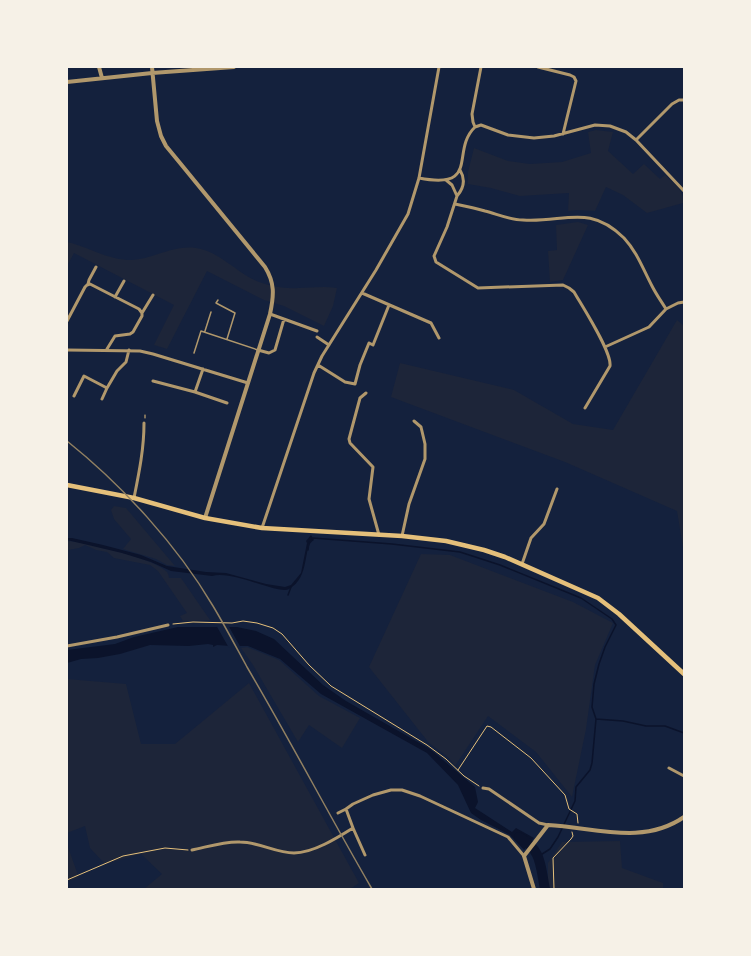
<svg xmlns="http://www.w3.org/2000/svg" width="751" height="956" viewBox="0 0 751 956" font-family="'IBM Plex Sans',sans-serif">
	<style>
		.green { fill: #1d2539 }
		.water { fill: #0b132b }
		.pier { fill: #14213d }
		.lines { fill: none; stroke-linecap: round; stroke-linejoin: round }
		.stream { stroke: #0b132b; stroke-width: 1.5 }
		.river { stroke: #0b132b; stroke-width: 10 }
		.path { stroke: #e5c07b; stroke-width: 1 }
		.service { stroke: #b1986c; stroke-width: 1.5 }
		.minor { stroke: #b1986c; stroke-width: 3 }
		.tertiary { stroke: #b1986c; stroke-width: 4 }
		.secondary { stroke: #e5c07b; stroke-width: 4.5 }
		.rail { stroke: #918062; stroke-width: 1.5 }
	</style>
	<rect width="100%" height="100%" fill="#14213d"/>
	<!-- green -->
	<path class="green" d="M596 130 613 132 608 151 633 174 644 164 660 179 665 175C674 184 684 189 683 203L647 213 623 195 606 187 595 211 577 210 568 211 569 193 520 196 491 188 468 184V172L474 148 508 161 530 164 562 162 591 153 588 132Z
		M578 222 588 225 563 280 550 282 548 251 557 250 556 225Z
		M67 242C89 247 107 260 131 260 154 259 172 245 196 248 221 252 236 273 259 282 271 286 285 289 298 288 311 288 323 286 337 288L333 306 324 326 284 306 264 300 207 271 167 349 154 345 174 305 74 253 67 266Z
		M677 320 684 326V554L677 511 565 462 391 397 400 363 514 390 573 424 613 430Z
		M114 506 126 508 175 566 167 565 156 559 123 549 131 539 114 519 111 510Z
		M67 541C86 542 156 559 167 572 168 574 169 576 169 578H181L210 620 183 621 180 616 187 613 158 571 150 565 114 558 107 552 96 550 85 545 79 548 68 550Z
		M421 554 450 555 573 602 613 623 595 665 586 729 572 797 536 752 488 716 455 766 448 757 429 743 369 667Z
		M247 647 279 660 319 696 360 718 342 748 309 725 298 742 253 665 241 648Z
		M67 679 126 684 141 744H175L249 683 359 883 350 889H144L162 874 141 854 105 864 90 848 85 826 67 833Z
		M620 841 622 868 663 883V889H548V863L562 842Z
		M67 844 79 878 67 881Z"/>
	<!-- water -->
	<path class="water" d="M311 535 314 540C302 546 311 577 289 589 278 595 234 570 212 576L171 571 151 562 122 553 67 540V538H72L103 545 141 555 167 566 206 572 226 573 266 584 285 587 291 585 301 573 307 543 306 541Z
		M178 627H237L256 631 274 639 323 685 346 701 430 749 475 787 478 802 475 808 512 832 516 828 534 838 524 850 510 835 481 820 471 813 458 785 427 753 321 694 280 659 248 646H238L235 641H227L230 646 217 645 213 647V645L208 644 189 646 150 645 120 654 98 658 81 659 67 663V650L115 644 134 637Z"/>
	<!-- pier -->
	<path class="pier" d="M216 625H228L241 648H238L234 643H231L232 647 229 648Z"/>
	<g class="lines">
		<!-- stream -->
		<path class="stream" d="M312 539 313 538 392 544 460 552 500 565 581 598 612 619 616 625 605 647 599 664 594 684 592 707 596 719 592 763 590 770 576 787 575 801 558 837 550 849 539 856
			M308 550 309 542
			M288 595 291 587
			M596 719 623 721 646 726H665L684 733"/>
		<!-- river -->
		<path class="river" d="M519 837C542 850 540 865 545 889"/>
		<!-- path -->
		<path class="path" d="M145 418V415
			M173 624 193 622 232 623 243 621 257 623 273 628 282 634 309 665 331 686 427 745 446 759 464 776 479 786
			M458 770 487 726 491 727 531 758 565 795 569 809 577 814 578 823
			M67 880 123 856 165 848 188 850
			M554 889 553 858 571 839 573 836 572 832"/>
		<!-- service -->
		<path class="service" d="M218 300 216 303 235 313 227 339
			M205 331 211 312
			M194 353 201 331 258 350"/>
		<!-- minor -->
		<path class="minor" d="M538 67 570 75 574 77 576 81 563 134
			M475 127 481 125 508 135 534 138 554 136 595 125 610 126 626 132 636 140 684 191
			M475 127 473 122 472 114 481 67
			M636 140 672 104 679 100H684
			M419 178C481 190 450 151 475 127
			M446 180 452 185 457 196 447 227 434 256 436 262 478 288 563 285 569 288 574 292C582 306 612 352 610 366L585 408
			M457 196C464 188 466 180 460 170
			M455 204C465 206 475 208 485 211 497 214 510 220 523 220 564 223 589 203 624 238 637 252 643 269 652 286 656 294 661 301 666 309
			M88 284 89 280 96 267
			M362 293 431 323 439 338
			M115 297 124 281
			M142 313 153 295
			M270 314 317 331
			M67 321 85 287 87 285 90 284 139 309 142 313V316L133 332 130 334 115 336 107 349
			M317 337 329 345
			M605 347 649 327 666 309 678 303 684 302
			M67 350 140 351 153 354 248 383
			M258 350 269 353 275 350 284 319
			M318 365 345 382 355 384 360 365 369 343 373 345 389 305
			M203 369 195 392 227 403
			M153 381 195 392
			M366 393 360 398 349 439 350 443 373 467 369 499 379 535
			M74 396 84 376 107 388 117 371 126 362 129 350
			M102 399 107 388
			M134 498C139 473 144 449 144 423
			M262 528 314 373 322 356 376 270 408 214 419 178 439 67
			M402 536 409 504 425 459V444L421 427 414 421
			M522 564 531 538 544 524 557 489
			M67 646 117 637 168 625
			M669 768 684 776
			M483 788 489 789 539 823 548 825
			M338 813 346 809
			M353 828 365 855
			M192 850C207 847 225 841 240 842 259 842 276 853 294 853 313 853 337 838 353 828L346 809 353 804 373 795 391 790H402L420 796 508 837 524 856"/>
		<!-- tertiary -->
		<path class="tertiary" d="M99 67 102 78
			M152 67 157 121 161 136 166 146 180 163 265 267C275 283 274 295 270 314L205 518
			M67 82 152 73 234 67
			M534 889 524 856 548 825C594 827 642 846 684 817"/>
		<!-- secondary -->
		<path class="secondary" d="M67 485 134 498 205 518 262 528 402 536 446 541 484 550 505 557 598 598 619 614 684 674"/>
		<!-- rail -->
		<path class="rail" d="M67 441C122 485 177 545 213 606 225 626 236 647 247 667 290 740 329 815 372 889"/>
	</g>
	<!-- border -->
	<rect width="751" height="956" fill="none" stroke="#f6f1e7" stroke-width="136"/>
</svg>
